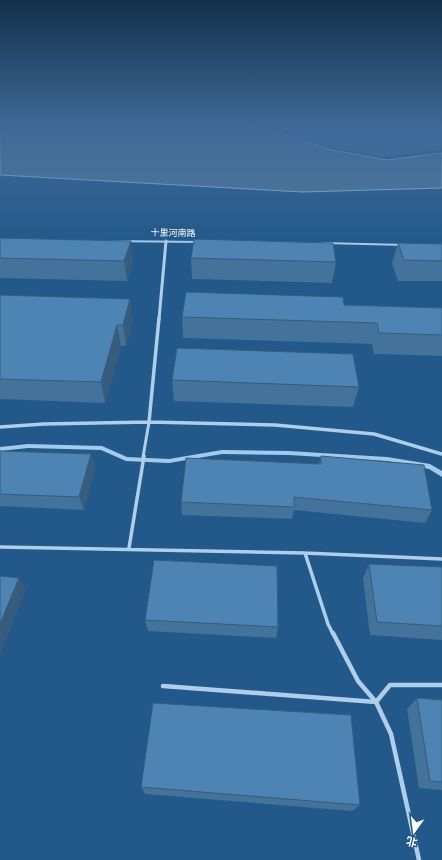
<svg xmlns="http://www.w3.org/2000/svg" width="442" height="860" viewBox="0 0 442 860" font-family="'Asap Condensed','Noto Sans SC',sans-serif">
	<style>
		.green { fill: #3572a7 }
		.water { fill: #547a9d; stroke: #a2caec }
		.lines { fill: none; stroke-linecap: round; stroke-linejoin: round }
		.stream { fill: #a2caec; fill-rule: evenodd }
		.service-far2 { stroke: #aeceeb; stroke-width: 3 }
		.service-far1 { stroke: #aeceeb; stroke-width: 3.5 }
		.service { stroke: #aeceeb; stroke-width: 4.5 }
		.minor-far1 { stroke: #aeceeb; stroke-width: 3 }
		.minor { stroke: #aeceeb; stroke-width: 3.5 }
		.tertiary { fill: #aeceeb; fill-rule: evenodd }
		.wall { fill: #43729a }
		.shaded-wall { fill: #375c7d }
		.building { fill: #4e84b3; stroke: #375c7d }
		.labels { text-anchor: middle; stroke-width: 4; stroke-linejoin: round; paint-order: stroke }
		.far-street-label { font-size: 9px; fill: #fff; stroke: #22588a }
	</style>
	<rect width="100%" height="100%" fill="#22588a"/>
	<!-- green -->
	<path class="green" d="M273 128H442V150L383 157 334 148Z"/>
	<!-- water -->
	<path class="water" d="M0 128H266L332 150 387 160 442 153V188L302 192 0 175Z"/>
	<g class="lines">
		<!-- stream -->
		<path class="stream" d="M28 444 102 446 127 457 169 459 222 450 289 451 387 457 430 464 442 471V477L429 469 387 461 289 455 222 454 169 463 126 461 101 450 28 448 0 451V447Z"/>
		<!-- service-far2 -->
		<path class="service-far2" d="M143 457 149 422"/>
		<!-- service-far1 -->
		<path class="service-far1" d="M0 547 305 553 442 559
			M129 548 144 456
			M305 553 328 624 333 634"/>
		<!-- service -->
		<path class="service" d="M333 633 358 681 376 702 391 734 419 860
			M163 686 376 702 390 685H442"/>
		<!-- minor-far1 -->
		<path class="minor-far1" d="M159 319 166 241"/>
		<!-- minor -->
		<path class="minor" d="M149 422 159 318
			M0 427 44 424 149 422 275 425 374 434 442 454"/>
		<!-- tertiary -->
		<path class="tertiary" d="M106 240 202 241 204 242 202 243 108 242 106 241Z
			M322 242 406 244 408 245 406 246 324 244H322Z"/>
	</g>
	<!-- wall -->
	<path class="wall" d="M0 238 133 261 127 281 0 278Z
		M398 243 442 244V281H398L392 263Z
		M191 258 336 262 332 283 192 279Z
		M0 295 133 320 126 346H121L105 403 0 399Z
		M344 305 442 308V356L374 354 372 344 183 338 182 317Z
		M172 380 359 387 353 407 174 401Z
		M0 451 91 454 95 468 84 510 0 506Z
		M321 456 432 510 425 523 294 510 292 519 182 515 181 502 319 463Z
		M369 564 442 567V640L370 635 363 578Z
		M145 620 278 627 276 638 148 631Z
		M417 698 442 700V790L419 788 407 709Z
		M141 787 360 805 352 811 145 794Z"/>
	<!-- shaded-wall -->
	<path class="shaded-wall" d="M131 241 133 261 127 281 124 261Z
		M130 299 133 320 126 346 123 325Z
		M117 325 121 346 105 403 101 382Z
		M91 454 95 468 84 510 79 497Z
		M19 578 26 590 0 655V624Z"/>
	<!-- building -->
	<path class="building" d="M0 238 131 241 124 261 0 258Z
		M194 239 333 243 336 262 191 258Z
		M398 243 442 244V261L404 260Z
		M186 292 343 297 344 305 442 308V335L379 333 377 323 182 317Z
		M0 295 130 299 123 325H117L101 382 0 379Z
		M177 348 353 354 359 387 172 380Z
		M0 451 91 454 79 497 0 494Z
		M321 456 424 465 432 510 294 497V507L181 502 186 458 321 464Z
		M154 560 277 566 278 627 145 620Z
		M369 564 442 567V626L377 622Z
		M0 576 19 578 0 624Z
		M417 698 442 700V782L430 781Z
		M153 703 351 715 360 805 141 787Z"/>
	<!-- sky -->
	<linearGradient id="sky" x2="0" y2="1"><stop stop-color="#13304c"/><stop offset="0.51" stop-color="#3e6a98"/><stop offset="1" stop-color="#3e6a98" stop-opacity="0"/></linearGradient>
	<rect width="442" height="249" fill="url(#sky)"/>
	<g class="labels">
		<!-- far-street labels -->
		<g class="far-street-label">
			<text transform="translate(173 233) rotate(1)" y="3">十里河南路</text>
		</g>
	</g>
	<!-- north arrow -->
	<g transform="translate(414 832) rotate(194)" stroke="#22588a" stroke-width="3" paint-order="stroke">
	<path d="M0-3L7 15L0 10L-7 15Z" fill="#ffffff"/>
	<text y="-6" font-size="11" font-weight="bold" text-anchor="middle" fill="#ffffff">北</text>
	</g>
</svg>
